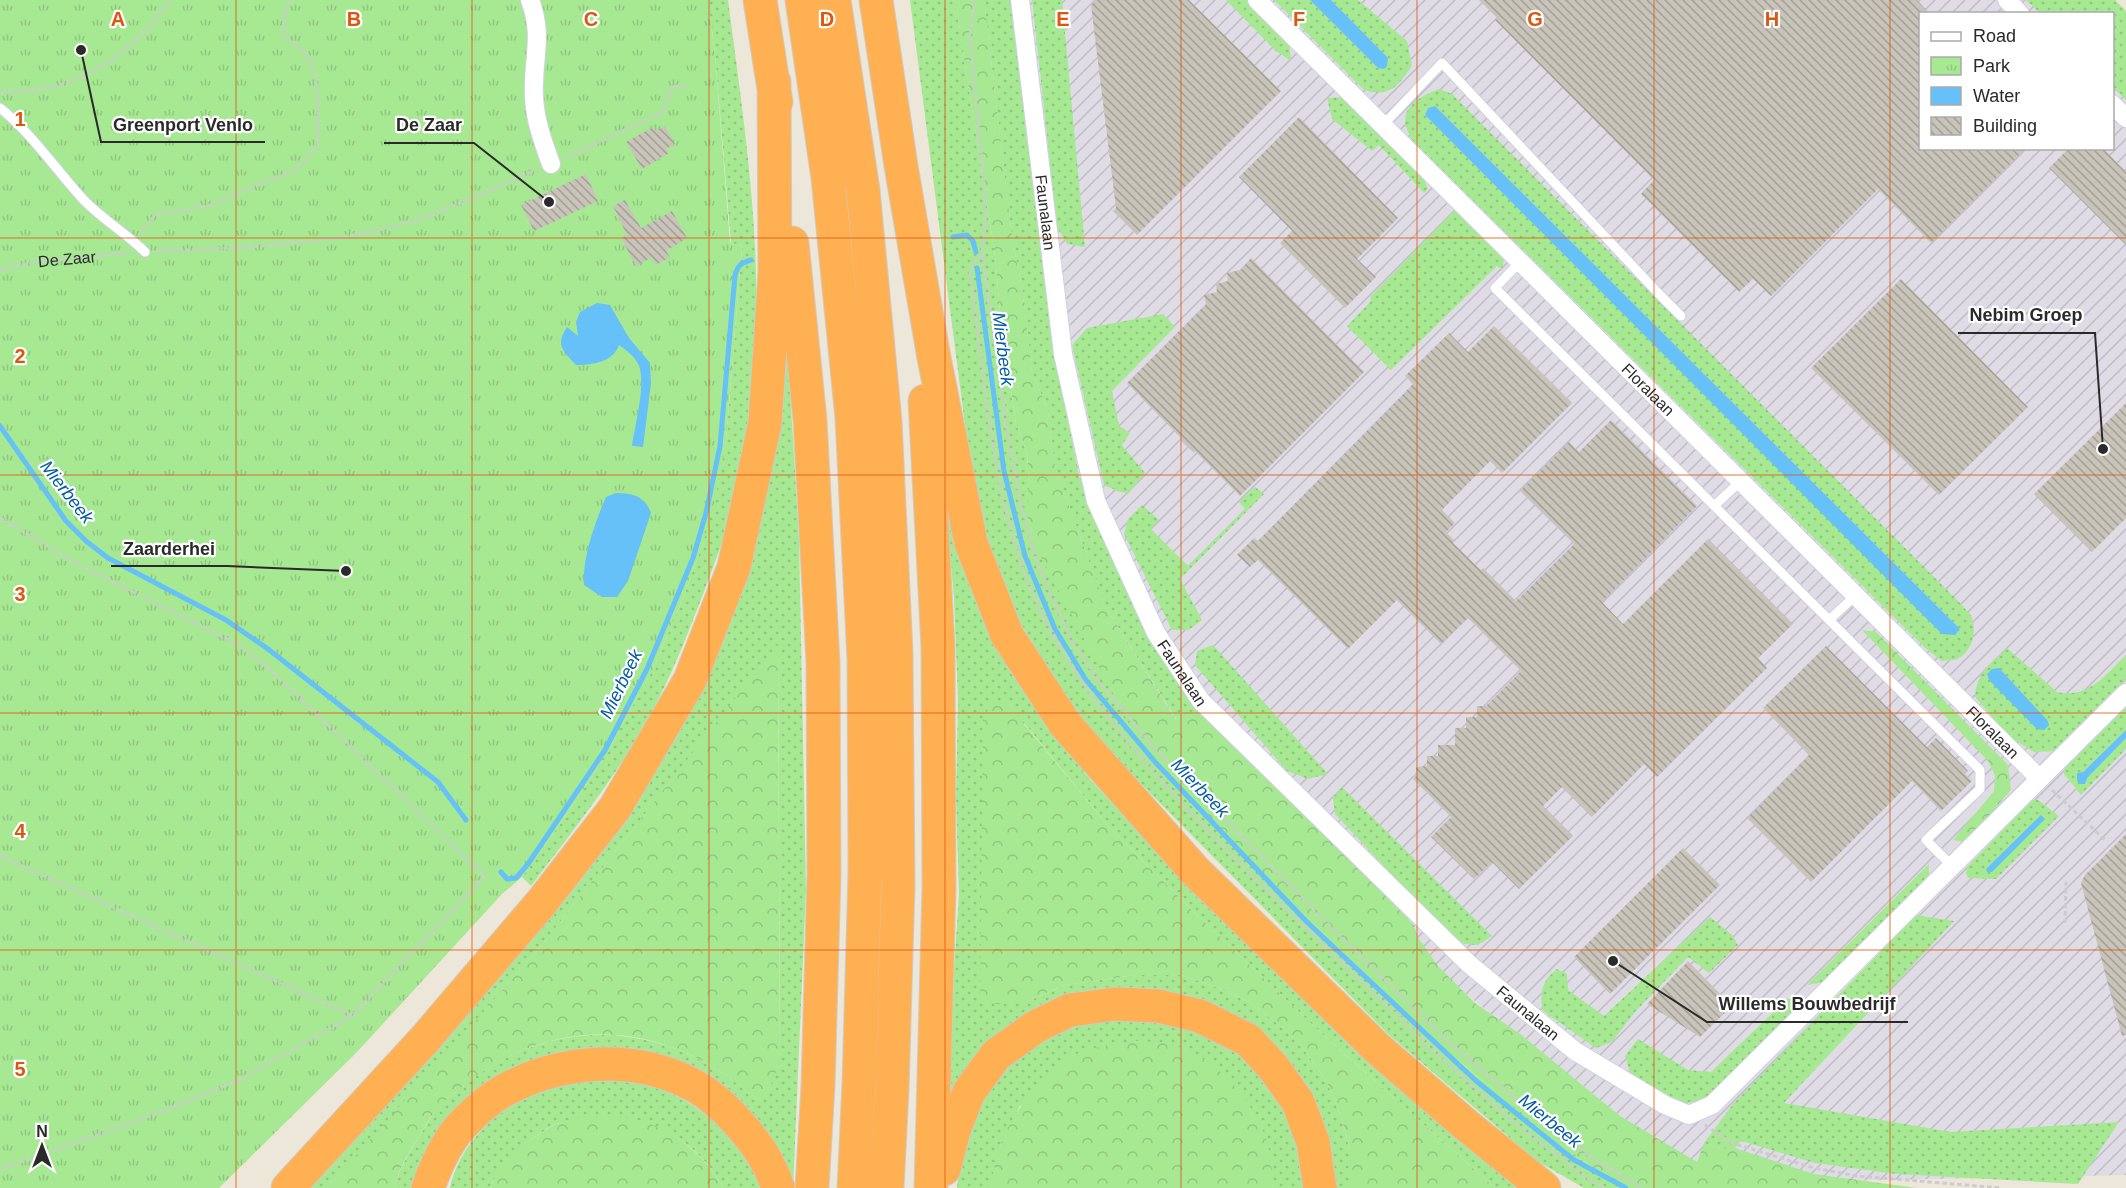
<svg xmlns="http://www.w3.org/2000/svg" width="2126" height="1188" viewBox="0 0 2126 1188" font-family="Arial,sans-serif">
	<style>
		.industrial { fill: url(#industrial-furrows) }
		.grass { fill: url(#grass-dots); fill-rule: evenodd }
		.forest { fill: url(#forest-crowns) }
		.park { fill: url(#park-tufts) }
		.water { fill: #65c1f7 }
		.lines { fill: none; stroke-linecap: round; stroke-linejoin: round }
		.stream { stroke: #65c1f7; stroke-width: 5 }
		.building { fill: url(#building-back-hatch) }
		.lane-casing { stroke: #d0d1e4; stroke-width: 11 }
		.street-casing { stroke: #d0d1e4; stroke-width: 20 }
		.highway-casing { stroke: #ccc; stroke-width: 35 }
		.path { stroke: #ccc; stroke-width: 3; stroke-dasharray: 4.5 3; stroke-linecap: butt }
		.lane { stroke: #fff; stroke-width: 9 }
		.street { stroke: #fff; stroke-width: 18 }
		.highway { stroke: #ffb053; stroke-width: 33 }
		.grid { fill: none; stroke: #de570e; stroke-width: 1.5; stroke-opacity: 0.55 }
		.labels { text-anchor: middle; stroke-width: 4.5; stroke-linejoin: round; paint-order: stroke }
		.street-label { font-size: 16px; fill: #2a2a2a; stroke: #fff }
		.water-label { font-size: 18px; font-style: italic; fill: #045ba4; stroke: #fff }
		.grid-label { font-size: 20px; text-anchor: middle; font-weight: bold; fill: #de570e; stroke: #fff; stroke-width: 4.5; stroke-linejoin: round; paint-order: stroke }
		.leader { fill: none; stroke: #2a2a2a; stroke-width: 2 }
		.callout-dot { fill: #2a2a2a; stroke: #fff; stroke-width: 2 }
		.callout-label { font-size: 18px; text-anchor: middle; font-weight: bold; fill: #2a2a2a; stroke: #fff; stroke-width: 4.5; stroke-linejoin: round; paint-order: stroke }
	</style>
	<defs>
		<pattern id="industrial-furrows" width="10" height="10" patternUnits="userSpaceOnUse" patternTransform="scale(1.5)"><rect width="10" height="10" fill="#dfdce5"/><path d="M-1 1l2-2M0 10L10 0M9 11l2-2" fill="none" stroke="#c0bdc5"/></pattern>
		<pattern id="grass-dots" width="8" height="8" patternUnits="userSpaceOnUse" patternTransform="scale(1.5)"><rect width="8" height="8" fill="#a7e893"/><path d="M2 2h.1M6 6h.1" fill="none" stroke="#90c77f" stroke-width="1.8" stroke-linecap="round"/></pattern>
		<pattern id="forest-crowns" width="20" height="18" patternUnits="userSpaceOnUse" patternTransform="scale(1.5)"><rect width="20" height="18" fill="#a7e893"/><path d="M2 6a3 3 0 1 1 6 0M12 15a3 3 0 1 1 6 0" fill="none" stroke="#90c77f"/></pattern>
		<pattern id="park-tufts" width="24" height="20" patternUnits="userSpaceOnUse" patternTransform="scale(1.5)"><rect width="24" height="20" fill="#a7e893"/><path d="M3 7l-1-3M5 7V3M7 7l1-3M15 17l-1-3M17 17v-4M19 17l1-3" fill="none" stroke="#90c77f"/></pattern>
		<pattern id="building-back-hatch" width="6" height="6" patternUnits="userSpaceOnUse" patternTransform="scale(1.5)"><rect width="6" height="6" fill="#c8c4ba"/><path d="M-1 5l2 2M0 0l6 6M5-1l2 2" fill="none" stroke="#a39f97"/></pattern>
	</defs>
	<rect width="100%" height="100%" fill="#ede7da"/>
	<!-- industrial -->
	<path class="industrial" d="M935 0H2094L2108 13 1920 14V148H2112L2113 18 2126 31V1175L1696 1184 1110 699Z"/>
	<!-- grass -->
	<path class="grass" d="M708 0H728C742 107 759 217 756 325 754 373 748 433 739 481 732 518 718 554 705 589 688 633 671 678 648 719 615 778 572 832 531 886L522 877 575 803 615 738 652 671 683 598 703 543 726 441 742 246 731 243 715 54Z
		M910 0H955L995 256 1002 333 1016 423 1027 453 1029 485 1189 803 1442 1048 1597 1172 1626 1188H1584L1537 1161 1388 1034 1083 725 1008 603 976 510Z
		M984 0H1011L1061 383 1079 476 1141 619 1201 709 1177 720 1106 608 1055 467 1048 411 1032 372 1022 287 1012 237Z
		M1032 0H1062L1085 247 1067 244 1057 227Z
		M1226 0H1247L1289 43 1291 61 1276 51Z
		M1274 0H1310L1378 68 1387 57 1331 0H1358L1407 41 1412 66C1398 86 1390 98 1364 90Z
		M2026 0H2115L2126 11V100L2113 87 2112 14 2040 13Z
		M1439 89 1452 94 1961 604C1964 608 1969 612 1971 616 1978 631 1972 652 1957 659 1953 661 1946 660 1942 661L1924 647 1411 139C1409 134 1405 126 1405 121 1405 103 1426 94 1439 89ZM1435 106 1960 629 1943 634 1425 115 1428 108Z
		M1344 97 1421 172 1428 189 1424 193 1379 145 1372 151 1332 119 1327 98Z
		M1456 209 1501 251 1504 259 1502 270 1497 266 1391 370 1347 326 1371 301 1370 297Z
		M780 286 789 373 799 539 806 890 793 1188 711 1091 532 1070 416 1188H394C401 1165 408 1155 420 1135 426 1126 431 1116 437 1108 443 1101 452 1096 458 1090 511 1044 581 1024 650 1041 695 1051 726 1074 761 1102L780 1065 778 645 538 950 358 1155 327 1188H299L422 1057 718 645Z
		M1163 314 1175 327 1112 391 1119 426 1130 433 1122 445 1145 473 1129 493 1120 492 1104 485 1072 345 1087 328Z
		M1255 487 1264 494 1180 579 1202 620 1189 630H1172L1124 534 1128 519 1142 505 1159 520 1151 529 1188 566 1245 509 1239 502Z
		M947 516 960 553 1063 744 1087 776 1119 811 1155 846 1527 1188H1495L1320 1032 1195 913 1110 828 1024 723 1026 1002 1065 985 1135 975H1181L1222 989 1253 1004 1289 1033 1305 1050 1327 1082 1341 1117 1350 1150V1188H1328L1258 1031 1220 1007 1182 995 1065 1007 948 1128 949 1045 959 894 956 799 958 699 954 599Z
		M1213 645 1328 774 1308 779 1287 771 1195 665 1197 651Z
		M2007 648 2057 692C2089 699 2105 675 2126 655V679L2056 751 2034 752 2009 737 1975 697C1977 671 1990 665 2007 648Z
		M2126 707V730L2083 772 2077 774 2085 784 2087 778 2126 738V749L2081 795 2064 774V769Z
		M1342 787 1492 936 1478 945 1464 944 1448 935 1335 814 1333 798Z
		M2032 800H2038L2059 816 1996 879 1968 878 1966 873 1967 867Z
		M1929 864 1928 882 1825 982 1807 985Z
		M1916 915 1954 921 1784 1103 1951 1132 2119 1122 2078 1184 1896 1174 1815 1163 1741 1141 1735 1148 1721 1149 1704 1143 1733 1104Z
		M1710 917 1732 935 1738 945 1709 973 1688 957 1635 1012 1612 1042 1596 1048 1543 1011C1539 994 1542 980 1557 969L1567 974 1568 990 1604 1016Z
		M1787 999H1795L1789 1018 1705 1101 1683 1103 1631 1077 1625 1056 1638 1039 1688 1070 1711 1072Z
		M1170 1019 1246 1056 1290 1117 1303 1169 1304 1188H1273L1265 1135 1020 1106 1000 1146 991 1188H957C965 1109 1011 1036 1094 1021Z
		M593 1080C612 1080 631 1080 649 1085 701 1101 740 1140 763 1188H723C696 1134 633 1108 576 1120 569 1121 560 1122 553 1125 548 1127 543 1132 538 1135 514 1152 503 1161 490 1188H450C459 1145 495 1111 534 1093 553 1084 573 1082 593 1080Z"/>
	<!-- forest -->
	<path class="forest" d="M955 0H984L1012 237 1022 287 1032 372 1048 411 1055 467 1106 608 1176 720 1201 709 1413 924 1419 939 1438 966 1475 1003 1520 1034 1620 1116 1697 1162 1704 1143 1721 1149 1735 1148 1814 1174 1917 1188H1626C1558 1150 1504 1095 1442 1048L1189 803 1141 747 1027 530 1029 485 1027 453 1016 423 1002 333 995 256Z
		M1862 630 1876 632 2008 765 2011 790 1966 842 1953 840 1994 791 1995 775 1988 761Z
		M778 644 780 1065 762 1103C726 1074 698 1053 652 1041 582 1023 511 1044 457 1091 451 1096 443 1102 437 1109 430 1116 425 1127 420 1135 407 1155 401 1165 394 1188H327L538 950Z
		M1005 701 1110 828 1195 913 1320 1032 1495 1188H1350V1150L1341 1117 1327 1082 1305 1050 1289 1033 1253 1004 1222 989 1181 975H1135L1065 985 1026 1002 995 1004 980 999 983 718 992 703Z
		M1136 1041C1146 1042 1158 1041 1168 1043 1211 1054 1248 1093 1264 1133 1271 1149 1272 1171 1273 1188H991C996 1141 1014 1108 1048 1076 1055 1071 1062 1063 1069 1058 1088 1046 1114 1045 1136 1041Z
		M595 1116C609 1116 623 1117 637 1120 672 1128 707 1156 723 1188H490L500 1168 516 1150 553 1125 572 1119Z"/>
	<!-- park -->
	<path class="park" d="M0 0H708L715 54 730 242 742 246 726 441 716 496 703 543 683 598 652 671 615 738 575 803 522 877 502 894 357 1052 219 1188H0Z"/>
	<!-- water -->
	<path class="water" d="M1310 0H1331L1388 58 1387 66 1384 69 1378 68Z
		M1435 106 1960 629 1955 635 1942 634 1425 115 1428 108Z
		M597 303 610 305 629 338 650 363 651 383 643 447 632 446C635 425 646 385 639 366 636 357 626 350 619 345 613 362 593 365 576 365 563 351 555 345 567 327L578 336 576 322 580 312Z
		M616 493C632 493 645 496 651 513L628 581 617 597H602L584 585C582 559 595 522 606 497Z
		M1999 668 2047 720 2049 725 2044 730 2037 729 1989 680 1987 674 1992 669Z
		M2126 730V738L2087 778 2085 784H2081L2077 781V773L2083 772Z
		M2041 815 2045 819 1992 872H1987L1986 869Z"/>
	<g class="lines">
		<!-- stream -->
		<path class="stream" d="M953 237 967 235 973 241 976 252
			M977 268 1004 471 1025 556 1055 629 1086 680 1156 763 1307 922 1475 1080 1574 1160 1626 1188
			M0 426 66 521 86 541 108 558 226 620 268 649 438 782 466 820
			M501 872 507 879 516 878 528 864 605 750 647 669 693 558 706 513 720 446 735 275C738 265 741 263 751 260"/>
	</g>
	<!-- building -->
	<path class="building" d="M1096 0H1189L1281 91 1137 235 1113 211 1116 208 1091 5Z
		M1479 0H1917L1930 14H1920V148H2026L1931 243 1878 189 1771 296 1753 279 1739 292 1641 194 1654 180 1495 20 1497 18Z
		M1299 117 1398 218 1357 259 1376 277 1345 308 1280 243 1292 231 1239 177Z
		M665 126 675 144 666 149 669 153 642 169 626 142 653 127 656 131Z
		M2069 148H2103L2126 172V245L2049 168Z
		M586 174 598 201 534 231 521 205Z
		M625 200 641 228 672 211 687 238 666 251 670 257 656 265 652 257 636 266 621 238 627 235 613 206Z
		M1251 258 1364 372 1240 496 1195 451 1194 453 1181 441 1182 439 1127 383 1206 304 1204 295 1217 292 1216 284 1228 281 1227 273 1240 270Z
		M1901 279 2028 407 1939 495 1811 368Z
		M1494 326 1572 403 1502 473 1490 461 1442 510 1455 523 1446 532 1455 541 1453 543 1481 570 1483 568 1516 601 1574 544 1520 491 1569 442 1579 452 1611 420 1697 506 1602 602 1623 624 1708 539 1793 624 1758 658 1767 668 1657 777 1644 764 1592 817 1562 787 1543 806 1573 836 1519 889 1492 862 1474 879 1431 837 1451 817 1413 779 1416 776V767L1427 766V756H1438V745H1455V728H1466V717H1477V706H1486L1521 671 1468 618 1441 644 1397 600 1348 649 1258 560 1250 567 1237 555 1254 538 1258 541 1413 384 1405 376 1449 333 1468 352Z
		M2126 403V518L2092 552 2034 494Z
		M1826 646 1927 747 1936 738 1968 771 1965 774 1972 781 1941 811 1912 781 1811 882 1747 818 1809 755 1763 708Z
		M2126 834V1035L2122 1036 2081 883 2085 875Z
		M1683 848 1720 885 1610 994 1574 957Z
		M1688 961 1732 1006 1700 1037 1647 1004Z"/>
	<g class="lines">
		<defs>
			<path id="lane" d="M0 108C32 134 54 167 81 197 100 218 125 232 145 252
				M1384 124 1442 63 1659 294 1681 316
				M1521 261 1495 288 1980 770V789L1926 840 1952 866
				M1714 506 1741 481
				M1829 620 1856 595"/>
			<g id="street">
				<path d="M530 0C544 37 532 60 534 97 535 120 543 142 551 164"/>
				<path id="s2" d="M1020 0 1063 354 1096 501 1156 633 1201 701 1469 964 1575 1051 1665 1105 1689 1115 1712 1105 2126 693"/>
				<path id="s3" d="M1257 0 2040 779"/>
				<path d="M2007 0 2020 14"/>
				<path d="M2112 104 2126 118"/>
			</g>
			<path id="highway" d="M760 0 776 102
				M802 0 828 178 852 418 864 660 865 872 859 1083 854 1188
				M834 0 863 190 885 421 896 653 898 886 892 1090 887 1188
				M876 0 901 166 934 358 971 543 1007 635 1065 724 1195 871 1378 1049 1466 1125 1544 1188
				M792 243 810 420 823 662 824 874 818 1086 812 1188
				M925 401 938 647 939 888 931 1188
				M944 1169 954 1130 969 1092 996 1055 1035 1027 1070 1010 1115 1004 1158 1006 1200 1016 1248 1040 1273 1067 1298 1102 1313 1142 1320 1188
				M288 1188 425 1039 542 902 615 808 690 680 734 567 765 423 775 271 774 82
				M428 1188C436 1165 448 1138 466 1121 477 1110 492 1097 505 1090 562 1059 635 1054 693 1085 712 1095 727 1110 741 1126 758 1145 771 1164 778 1188"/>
		</defs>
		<!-- lane casing -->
		<use href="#lane" class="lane-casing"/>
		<!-- street casing -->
		<use href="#street" class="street-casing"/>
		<!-- highway casing -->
		<use href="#highway" class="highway-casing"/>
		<!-- path -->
		<g class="path">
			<path d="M975 0 970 35 986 209 982 255 974 262 970 274C986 384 991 500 1037 603 1066 668 1110 722 1156 774 1229 857 1311 932 1391 1009 1444 1060 1497 1112 1557 1155 1572 1166 1587 1180 1604 1188"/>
			<path d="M0 92C72 95 130 58 170 0"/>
			<path d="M567 157 663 112 671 87 687 86"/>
			<path d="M142 232 155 215 210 205 297 169 318 144C318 118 322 74 304 53 299 46 289 41 282 35L287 4 290 0"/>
			<path d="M156 251C231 248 305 246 379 230 434 218 485 192 536 170"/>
			<path d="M982 255 1010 448 1020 500 1032 546 1041 573 1072 641 1100 683 1153 746 1332 928 1450 1043 1527 1108 1595 1160 1643 1188"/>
			<path id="s1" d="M0 270 40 261 129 253"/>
			<path d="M0 518 81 566 239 645 274 673 485 876 352 1016 235 1082 121 1127 0 1169"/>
			<path d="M2052 790 2106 841"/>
			<path d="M0 856 351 1015"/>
			<path d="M2065 923 2066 882"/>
			<path d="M1705 1125 1732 1143 1814 1168 1857 1176 2001 1188"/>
		</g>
		<!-- lane -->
		<use href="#lane" class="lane"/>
		<!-- street -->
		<use href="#street" class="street"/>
		<!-- highway -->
		<use href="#highway" class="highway"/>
	</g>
	<!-- grid -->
	<path class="grid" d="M236 0V1188M472 0V1188M709 0V1188M945 0V1188M1181 0V1188M1417 0V1188M1654 0V1188M1890 0V1188M0 238H2126M0 475H2126M0 713H2126M0 950H2126"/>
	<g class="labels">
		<!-- street labels -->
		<g class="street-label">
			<text dy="6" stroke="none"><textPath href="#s2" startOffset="214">Faunalaan</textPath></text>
			<text dy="6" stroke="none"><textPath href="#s1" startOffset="68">De Zaar</textPath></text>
			<text dy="6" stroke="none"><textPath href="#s3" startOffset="552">Floralaan</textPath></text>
			<text dy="6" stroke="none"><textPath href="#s2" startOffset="700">Faunalaan</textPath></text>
			<text dy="6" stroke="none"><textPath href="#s3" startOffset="1038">Floralaan</textPath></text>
			<text dy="6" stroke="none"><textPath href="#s2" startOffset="1186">Faunalaan</textPath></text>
		</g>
		<!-- water labels -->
		<g class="water-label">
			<text transform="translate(1003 349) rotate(83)" y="6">Mierbeek</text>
			<text transform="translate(67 492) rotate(52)" y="6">Mierbeek</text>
			<text transform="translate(621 684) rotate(-64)" y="6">Mierbeek</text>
			<text transform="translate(1200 788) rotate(46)" y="6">Mierbeek</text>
			<text transform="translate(1550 1121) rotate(39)" y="6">Mierbeek</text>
		</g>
	</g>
	<g class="grid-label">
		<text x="118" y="26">A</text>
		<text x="354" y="26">B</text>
		<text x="591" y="26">C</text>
		<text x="827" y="26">D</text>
		<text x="1063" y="26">E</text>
		<text x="1299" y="26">F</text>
		<text x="1535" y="26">G</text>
		<text x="1772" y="26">H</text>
		<text x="20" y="126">1</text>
		<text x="20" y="363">2</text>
		<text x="20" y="601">3</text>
		<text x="20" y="838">4</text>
		<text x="20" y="1076">5</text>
	</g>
	<!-- callouts -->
	<path class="leader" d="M81 50L101 142H265M549 202L474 143H384M2103 449L2095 333H1958M346 571L227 566H111M1613 961L1707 1022H1908"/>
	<g class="callout-dot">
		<circle cx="81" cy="50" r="6"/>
		<circle cx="549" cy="202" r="6"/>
		<circle cx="2103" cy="449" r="6"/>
		<circle cx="346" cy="571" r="6"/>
		<circle cx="1613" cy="961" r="6"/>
	</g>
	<g class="callout-label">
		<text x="183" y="131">Greenport Venlo</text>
		<text x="429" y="131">De Zaar</text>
		<text x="2026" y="321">Nebim Groep</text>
		<text x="169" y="555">Zaarderhei</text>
		<text x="1807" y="1010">Willems Bouwbedrijf</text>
	</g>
	<!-- legend -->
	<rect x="1919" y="12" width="195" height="138" fill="#ffffff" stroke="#aaaaaa" stroke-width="1.5"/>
	<rect x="1931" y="32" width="30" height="9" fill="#ffffff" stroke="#aaaaaa" stroke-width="1.5"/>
	<text x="1973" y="42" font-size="18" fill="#2a2a2a">Road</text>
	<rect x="1931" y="57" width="30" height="18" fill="url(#park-tufts)" stroke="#aaaaaa" stroke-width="1.5"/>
	<text x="1973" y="72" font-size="18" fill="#2a2a2a">Park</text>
	<rect x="1931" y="87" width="30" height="18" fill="#65c1f7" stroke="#aaaaaa" stroke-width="1.5"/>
	<text x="1973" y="102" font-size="18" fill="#2a2a2a">Water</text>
	<rect x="1931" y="117" width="30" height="18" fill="url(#building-back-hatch)" stroke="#aaaaaa" stroke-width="1.5"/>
	<text x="1973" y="132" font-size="18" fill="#2a2a2a">Building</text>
	<!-- north arrow -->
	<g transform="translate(42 1146)" stroke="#ffffff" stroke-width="4.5" paint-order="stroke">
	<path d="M0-4.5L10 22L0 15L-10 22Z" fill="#2a2a2a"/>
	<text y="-9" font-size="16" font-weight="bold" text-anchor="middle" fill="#2a2a2a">N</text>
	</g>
</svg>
